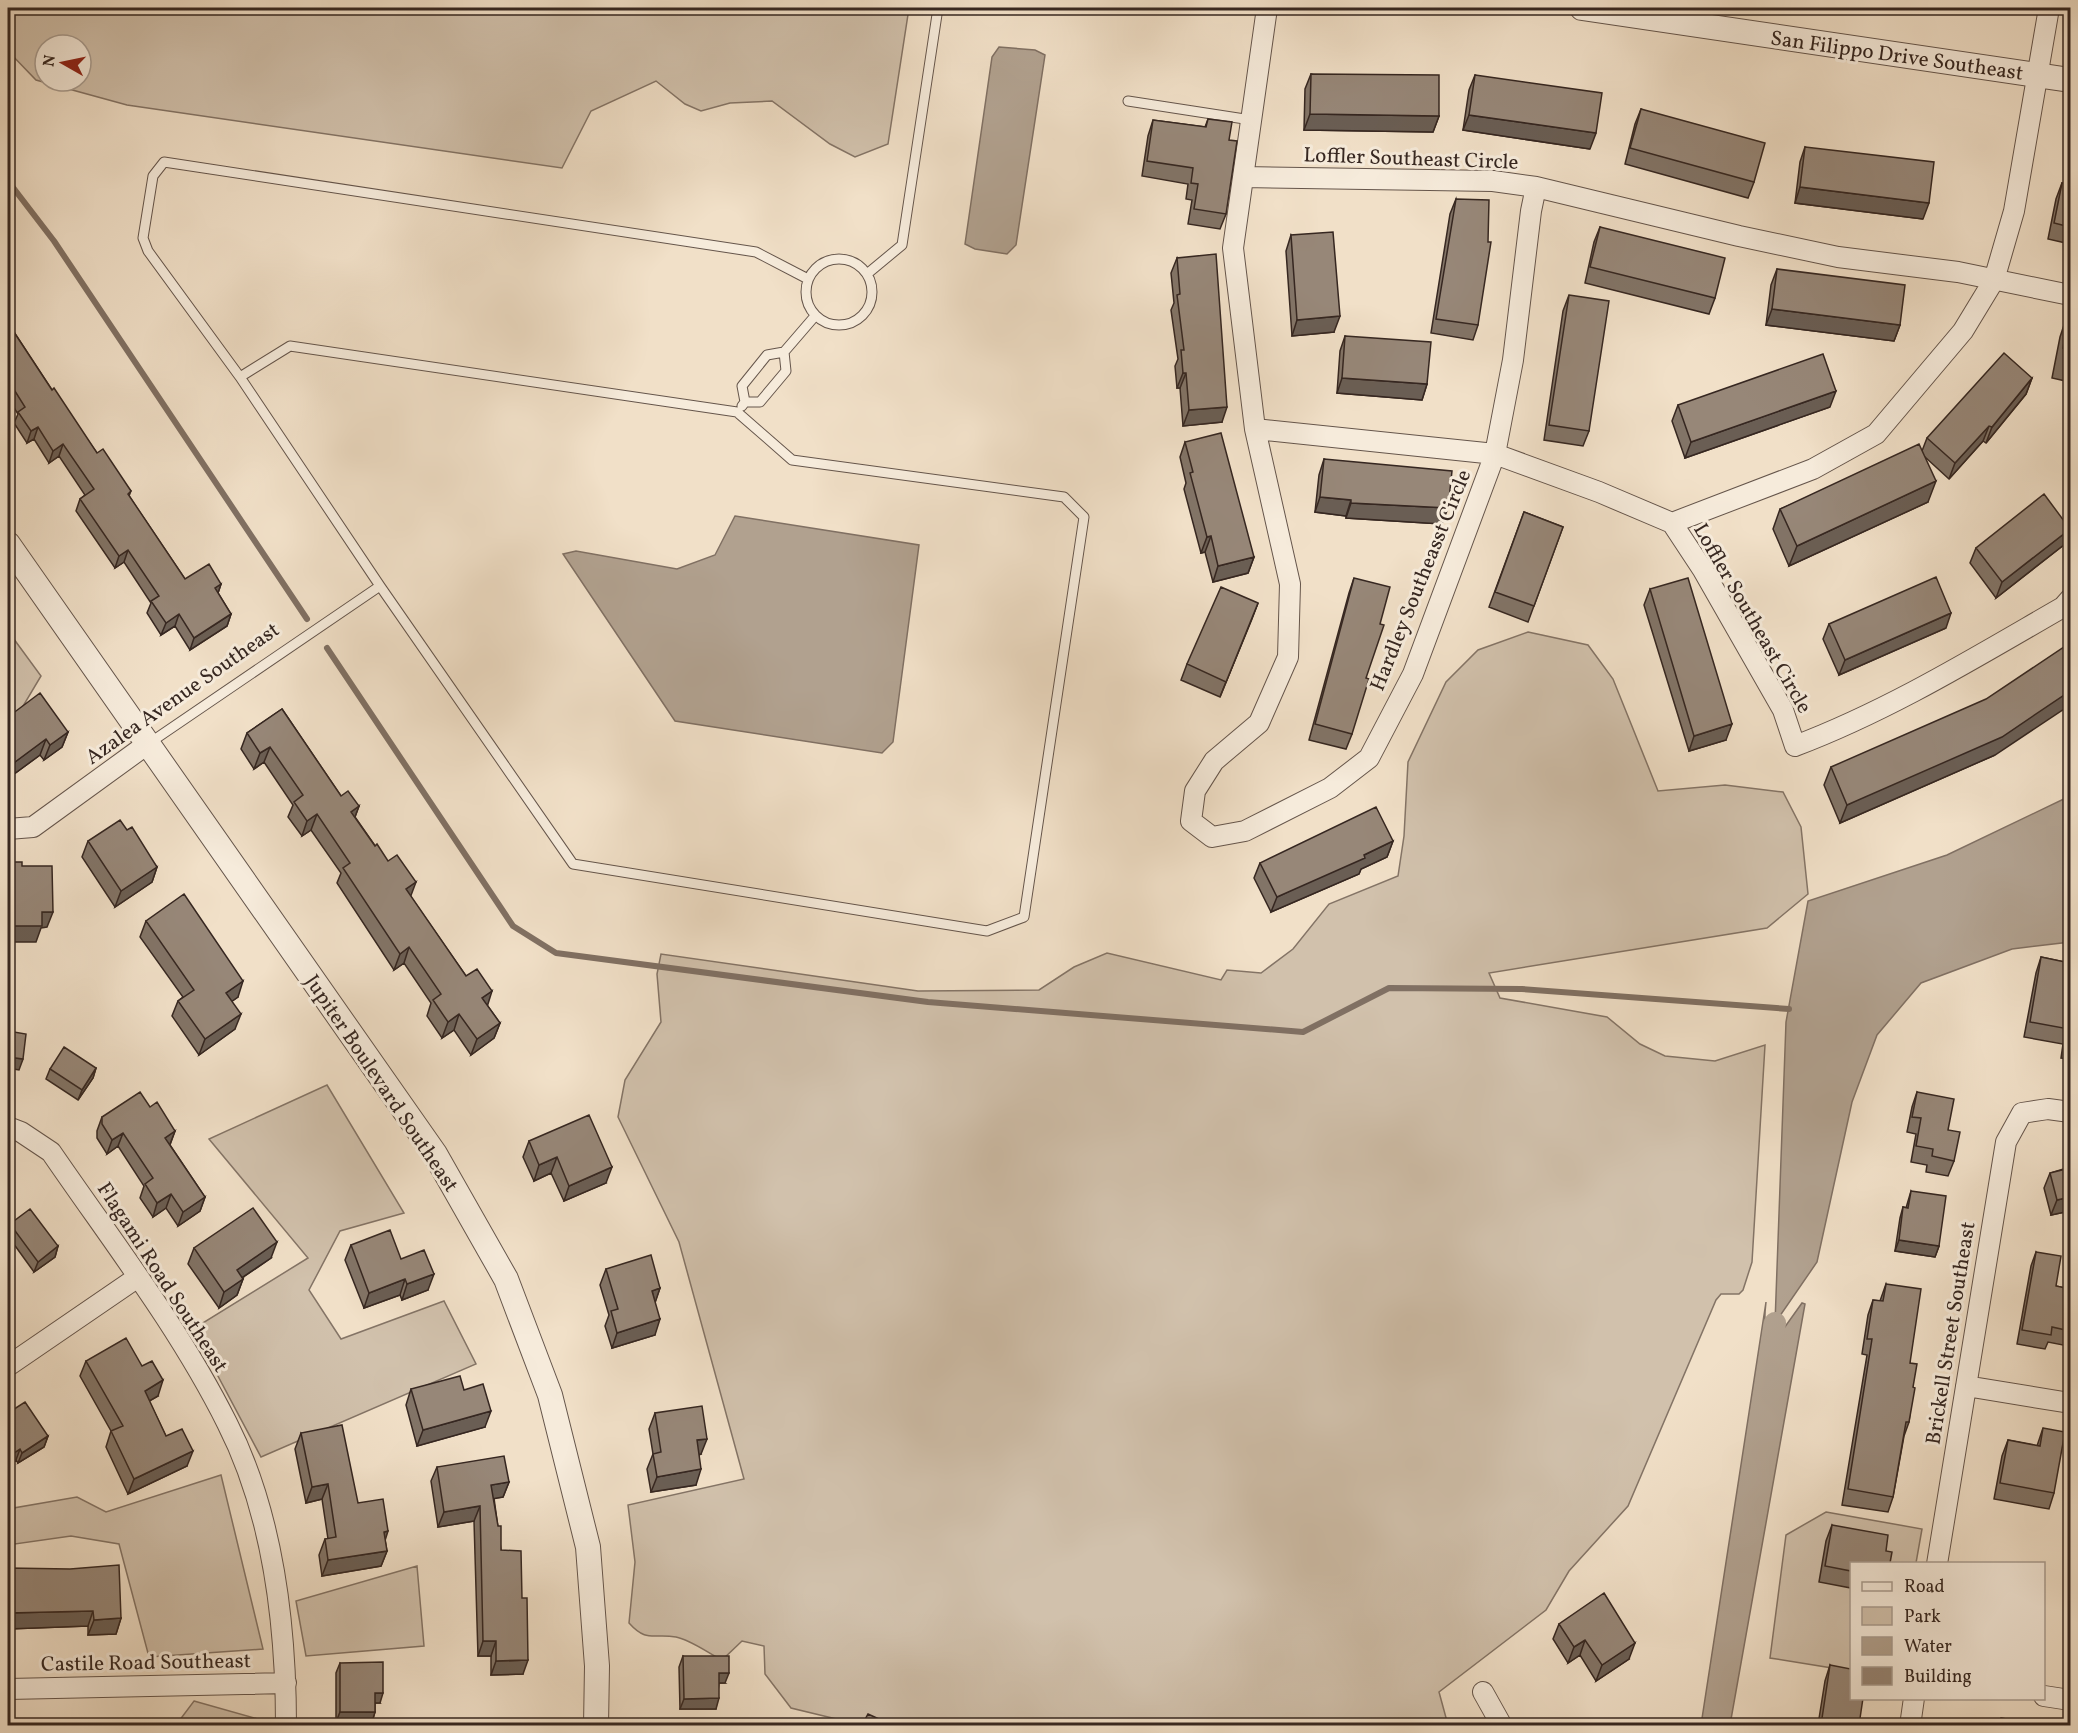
<svg xmlns="http://www.w3.org/2000/svg" width="2078" height="1733" viewBox="0 0 2078 1733" font-family="Vollkorn,serif">
	<style>
		.green { fill: #d1c1ac; stroke: #847466; stroke-width: 1.5; fill-rule: evenodd }
		.water { fill: #b1a18f; stroke: #807063; stroke-width: 1.5 }
		.lines { fill: none; stroke-linecap: round; stroke-linejoin: round }
		.stream { stroke: #807063; stroke-width: 6 }
		.canal { stroke: #b1a18f; stroke-width: 22 }
		.service-casing { stroke: #65554b; stroke-width: 11 }
		.minor-casing { stroke: #65554b; stroke-width: 22 }
		.tertiary-casing { stroke: #65554b; stroke-width: 26 }
		.service { stroke: #f6ebdb; stroke-width: 9 }
		.minor { stroke: #f6ebdb; stroke-width: 20 }
		.tertiary { stroke: #f6ebdb; stroke-width: 24 }
		.wall { fill: #827467; stroke: #362721; stroke-width: 1.5 }
		.shaded-wall { fill: #6a5e54; stroke: #362721; stroke-width: 1.5 }
		.building { fill: #978778; stroke: #362721; stroke-width: 1.5 }
		.labels { text-anchor: middle; stroke-width: 6; stroke-linejoin: round; paint-order: stroke }
		.street-label { font-size: 21px; fill: #362721; stroke: #f6ebdb }
	</style>
	<rect width="100%" height="100%" fill="#f1e0c8"/>
	<filter id="stains"><feTurbulence type="fractalNoise" baseFrequency=".00333" numOctaves="4"/><feColorMatrix values="0 0 0 0 .2 0 0 0 0 .09 0 0 0 0 .02 0 0 0 .5 -.17"/></filter>
	<radialGradient id="worn" r=".72"><stop offset=".6" stop-color="#630" stop-opacity="0"/><stop offset="1" stop-color="#630" stop-opacity=".3"/></radialGradient>
	<!-- green -->
	<path class="green" d="M8 8H909L888 144 855 157 830 144 772 101 730 103 701 111 685 104 656 81 591 111 562 168 127 105 36 80 8 51ZM45 45H81V81H45Z
		M8 631 41 676 13 723H8Z
		M1528 632 1588 645 1613 679 1658 791 1725 785 1783 792 1801 827 1808 894 1767 928 1489 973 1500 998 1607 1017 1640 1044 1665 1056 1715 1061 1765 1045 1752 1262 1743 1290 1739 1294H1721L1716 1300 1628 1506 1569 1571 1546 1610 1439 1692 1448 1725H861L791 1708 765 1674 764 1646 742 1641 722 1660C708 1653 691 1640 676 1637 653 1633 647 1643 629 1623L635 1562 628 1505 744 1479 679 1242 618 1117 625 1080 661 1022 657 974 661 954 918 991 1039 990 1074 967 1107 953 1221 980 1227 970 1261 973 1293 949 1329 904 1398 876 1404 836 1408 762 1446 682 1478 650Z
		M327 1085 404 1213 340 1231 309 1290 341 1339 444 1301 476 1364 261 1457 193 1329 308 1258 209 1139Z
		M221 1475 263 1649 149 1657 119 1544 71 1536 8 1545V1509L77 1497 106 1512Z
		M1826 1512 1922 1529 1916 1563 1852 1564 1851 1671 1770 1658 1786 1535Z
		M417 1566 424 1646 306 1656 296 1601Z
		M194 1701 258 1719V1725H179V1721Z"/>
	<!-- water -->
	<path class="water" d="M999 47 1035 50 1045 55 1016 245 1007 254 975 249 965 244 992 57Z
		M735 516 919 545 893 742 882 753 675 721 563 554 576 551 677 569 715 555Z
		M2070 796V942L2012 949 1921 983 1877 1035 1852 1102 1817 1262 1775 1323 1786 1022 1808 901 1947 855Z
		M1766 1302C1765 1313 1762 1325 1773 1332L1782 1331 1802 1303 1805 1304 1730 1725H1701Z"/>
	<g class="lines">
		<!-- stream -->
		<path class="stream" d="M8 181 54 241 307 619
			M327 648 513 926 556 953 928 1002 1303 1032 1389 988 1522 989 1789 1009"/>
		<!-- canal -->
		<path class="canal" d="M1769 1363 1775 1323"/>
		<defs>
			<path id="service" d="M1128 101 1251 120
				M806 292a33 33 0 1 1 66 0a33 33 0 1 1-66 0Z
				M867 274 902 245 938 8
				M240 377 290 346 737 412 792 460 1064 497 1084 517 1024 917 987 931 573 864 380 586 240 377 148 251 143 238 153 176 164 162 756 252 808 279
				M745 402 742 386 767 355 784 352 815 316
				M742 406 745 402H760L786 371 784 352
				M148 744 380 586"/>
			<path id="minor" d="M1267 8 1233 248 1255 429 1290 584 1288 657 1259 723 1214 761 1195 791 1191 821 1212 837 1245 831 1330 788 1369 758 1413 674 1495 454 1513 360 1531 211 1536 187
				M1243 177 1493 181 1536 187 1739 236 1838 257 1958 272 2070 295
				M1255 429 1495 454 1599 492 1672 523 1703 570 1783 710 1795 746C1890 710 1976 657 2063 607L2070 599
				M1672 523 1813 469 1876 434 1963 331 1994 280 2014 211 2049 8
				M8 829 33 827 146 745
				M8 1127 21 1132 51 1152C112 1241 179 1327 227 1423 273 1513 286 1627 286 1726
				M8 1366 138 1277
				M1966 1386 2070 1403
				M1937 1564 2006 1142 2022 1113 2048 1109 2070 1112
				M8 1689 286 1683
				M1483 1692 1502 1726
				M2044 1696 2070 1700
				M1910 1726 1914 1698"/>
			<path id="tertiary" d="M1582 8 2070 80
				M8 544 435 1154 506 1279 550 1395 588 1547 597 1666 596 1726"/>
		</defs>
		<!-- service casing -->
		<use href="#service" class="service-casing"/>
		<!-- minor casing -->
		<use href="#minor" class="minor-casing"/>
		<!-- tertiary casing -->
		<use href="#tertiary" class="tertiary-casing"/>
		<!-- service -->
		<use href="#service" class="service"/>
		<!-- minor -->
		<use href="#minor" class="minor"/>
		<!-- tertiary -->
		<use href="#tertiary" class="tertiary"/>
	</g>
	<!-- wall -->
	<path class="wall" d="M1311 74 1439 116 1433 132 1304 130 1305 89Z
		M1475 75 1590 149 1463 130 1469 90Z
		M1641 109 1754 182 1748 198 1625 164 1635 124Z
		M1208 119 1229 140 1226 214 1220 229 1188 224 1192 200 1186 199 1188 184 1142 176 1148 136 1153 120 1205 127Z
		M1805 147 1923 219 1795 203 1800 162Z
		M2062 183 2070 185V244L2048 239 2056 199Z
		M1456 199 1478 325 1473 340 1431 333 1450 214Z
		M1600 227 1715 298 1709 314 1585 283 1594 242Z
		M1291 235 1334 332 1292 336 1286 251Z
		M1177 258 1222 422 1183 426 1180 388H1177L1175 366 1178 359 1171 310 1174 303 1171 273Z
		M1777 269 1900 325 1894 341 1766 325 1771 285Z
		M1569 295 1589 431 1583 446 1544 440 1563 311Z
		M2070 307V382L2052 378 2060 337Z
		M8 323 52 390 97 453 131 491 129 496 185 579 221 584 218 593 231 614 227 626 190 650 175 626 161 635 147 613 151 603 124 562 115 568 76 511 80 499 85 495 59 456 49 463 34 439 27 443 14 423 18 414 8 398Z
		M1345 336 1427 384 1422 400 1337 393 1340 351Z
		M2032 378 2026 394 1986 443 1983 441 1949 479 1925 457 1928 502 1789 566 1773 529 1780 509 1922 451 1927 438Z
		M1678 405 1830 407 1685 458 1672 421Z
		M1185 442 1254 557 1248 573 1213 582 1205 552 1201 553 1184 489 1186 483 1180 457Z
		M1324 459 1442 524 1346 518V516L1315 512 1319 475Z
		M2070 470V489L2065 486Z
		M1524 512 1563 527 1528 622 1489 607Z
		M2065 544 1996 598 1970 563 1976 548Z
		M1354 578 1352 734 1346 749 1309 740 1349 593Z
		M1650 589 1726 740 1689 751 1644 605Z
		M1258 603 1220 697 1181 680 1187 664Z
		M1829 624 1946 628 1839 675 1823 639Z
		M282 709 341 796 359 806 355 817 466 976 500 1023 494 1038 471 1055 454 1030 442 1038 427 1016 431 1003 404 963 394 970 337 883 341 873 311 830 302 836 288 817 293 805 264 762 254 769 241 749 247 733Z
		M8 717 68 732 62 747 44 760 40 755 10 777 8 774Z
		M1995 755 1840 823 1824 785 1831 767Z
		M127 830 157 867 152 882 115 907 82 857 88 841Z
		M1393 841 1387 857 1361 869 1359 874 1271 912 1254 878 1260 863Z
		M146 921 238 997 232 1001 235 1029 199 1055 172 1016 178 1001 183 997 140 937Z
		M2041 957 2070 963V1059L2061 1058 2063 1044 2024 1037 2036 973Z
		M96 1068 93 1078 78 1100 46 1079 50 1069Z
		M1917 1092 1948 1130 1954 1161 1948 1176 1926 1172 1927 1165 1911 1162 1916 1134 1907 1132 1912 1107Z
		M150 1107 175 1131 170 1145 205 1197 200 1211 178 1226 166 1208 153 1217 140 1198 144 1186 118 1146 107 1154 97 1138V1131L102 1117Z
		M529 1141 606 1183 564 1201 551 1173 534 1181 523 1157Z
		M2070 1167V1211L2051 1215 2044 1188 2050 1173Z
		M1911 1191 1939 1246 1935 1257 1895 1251 1900 1218 1903 1207 1906 1208Z
		M10 1224 58 1246 55 1257 34 1272 8 1236V1230Z
		M351 1245 401 1259 428 1290 402 1300 400 1295 364 1308 345 1260Z
		M194 1248 271 1258 242 1278 243 1279 237 1295 219 1308 188 1264Z
		M2036 1252 2056 1286 2070 1289V1340L2068 1346 2048 1342 2045 1349 2017 1344 2031 1266Z
		M606 1269 660 1288 655 1302V1335L612 1348 605 1326 609 1315 600 1285Z
		M1886 1284 1910 1363 1913 1387 1909 1422 1904 1436 1893 1497 1888 1512 1842 1505 1867 1355 1862 1354 1868 1315 1873 1300 1880 1301Z
		M86 1361 158 1396 149 1401 166 1436 187 1466 128 1494 106 1447 111 1431 80 1376Z
		M411 1389 464 1390 485 1427 417 1446 406 1405Z
		M8 1413 48 1436 44 1447 18 1463 16 1460 8 1465Z
		M655 1413 701 1454 699 1455 696 1485 651 1492 647 1469 653 1454 649 1429Z
		M2043 1428 2054 1493 2049 1509 1994 1499 2002 1456 2008 1440 2037 1446Z
		M301 1433 358 1503 385 1540 387 1551 381 1566 322 1576 319 1555 325 1539H328L322 1499 306 1503 295 1449Z
		M437 1467 509 1482 503 1497 494 1498 501 1550 523 1674 491 1675V1656H478L474 1521 438 1527 431 1481Z
		M1832 1525 1851 1563V1588L1819 1582 1826 1541Z
		M8 1568 121 1618 116 1634 88 1635V1626L8 1629Z
		M2070 1608V1648L2064 1647Z
		M1559 1624 1629 1659 1596 1681 1580 1655 1568 1663 1553 1639Z
		M683 1656 725 1683H719L716 1709H680L679 1667Z
		M340 1663 380 1703H375V1712L372 1722H336V1673Z
		M1830 1665 1859 1725H1818L1825 1681Z"/>
	<!-- shaded-wall -->
	<path class="shaded-wall" d="M1310 114 1439 116 1433 132 1304 130Z
		M1469 115 1596 133 1590 149 1463 130Z
		M1800 187 1929 203 1923 219 1795 203Z
		M1772 309 1900 325 1894 341 1766 325Z
		M1340 316 1334 332 1292 336 1297 320Z
		M1183 373H1186L1180 388H1177Z
		M1342 378 1427 384 1422 400 1337 393Z
		M2032 378 2026 394 1986 443 1992 427Z
		M1836 391 1830 407 1685 458 1691 442Z
		M1227 407 1222 422 1183 426 1189 410Z
		M1989 426 1983 441 1949 479 1955 463Z
		M38 427 34 439 27 443 31 431Z
		M63 444 59 456 49 463 53 451Z
		M1936 481 1928 502 1789 566 1797 546Z
		M1320 497 1351 500 1346 516 1315 512Z
		M1351 503 1448 508 1442 524 1346 518Z
		M2070 529 2065 544 1996 598 2002 582Z
		M1211 536 1205 552 1201 553 1207 537Z
		M128 550 124 562 115 568 119 556Z
		M1254 557 1248 573 1213 582 1218 566Z
		M221 584 217 596 215 588Z
		M1258 603 1252 619 1220 697 1226 682Z
		M1951 613 1946 628 1839 675 1845 660Z
		M179 614 175 626 161 635 166 623Z
		M231 614 227 626 190 650 194 638Z
		M2070 691V705L1995 755 1840 823 1847 805Z
		M1732 724 1726 740 1689 751 1694 736Z
		M68 732 62 747 44 760 50 745Z
		M46 739 40 755 10 777 15 762Z
		M270 747 264 762 254 769 260 753Z
		M359 806 353 822 351 812Z
		M317 814 311 830 302 836 307 821Z
		M1393 841 1387 857 1361 869 1359 874 1271 912 1277 897Z
		M157 867 152 882 115 907 121 891Z
		M416 882 410 898 406 889Z
		M42 912H53L47 927 41 928 36 942H8V926Z
		M409 947 404 963 394 970 400 954Z
		M243 981 238 997 221 1009 226 993Z
		M492 991 487 1007 482 998Z
		M241 1014 235 1029 199 1055 205 1039Z
		M459 1014 454 1030 442 1038 448 1022Z
		M500 1023 494 1038 471 1055 477 1039Z
		M8 1057 23 1059 19 1070 8 1068Z
		M96 1068 93 1078 78 1100 82 1090Z
		M175 1131 170 1144 160 1151 165 1138Z
		M123 1133 118 1146 107 1154 112 1140Z
		M557 1157 551 1173 534 1181 539 1165Z
		M612 1167 606 1183 564 1201 569 1186Z
		M171 1194 166 1208 153 1217 157 1203Z
		M205 1197 200 1211 178 1226 183 1212Z
		M2070 1197V1211L2051 1215 2057 1200Z
		M1899 1240 1939 1246 1935 1257 1895 1251Z
		M277 1242 271 1258 231 1285 237 1270Z
		M58 1246 55 1257 34 1272 38 1262Z
		M434 1274 428 1290 402 1300 407 1284Z
		M243 1279 237 1295 219 1308 224 1292Z
		M405 1279 400 1295 364 1308 369 1293Z
		M660 1288 655 1303 652 1291Z
		M660 1319 655 1335 612 1348 617 1333Z
		M163 1380 158 1396 139 1407 145 1391Z
		M491 1411 485 1427 417 1446 423 1430Z
		M48 1436 44 1447 18 1463 22 1453Z
		M707 1439 701 1454 691 1456 697 1440Z
		M20 1449 16 1460 8 1465V1457Z
		M193 1451 187 1466 128 1494 134 1479Z
		M701 1469 696 1485 651 1492 657 1477Z
		M509 1482 503 1497 486 1500 491 1485Z
		M328 1484 322 1499 306 1503 312 1487Z
		M480 1506 474 1521 438 1527 444 1512Z
		M388 1531 383 1547 384 1532Z
		M387 1551 381 1566 322 1576 328 1560Z
		M93 1611 88 1626 8 1629V1613Z
		M121 1618 116 1634 88 1635 94 1620Z
		M1585 1640 1580 1655 1568 1663 1574 1647Z
		M483 1641H496L491 1656H478Z
		M1635 1643 1629 1659 1596 1681 1602 1665Z
		M528 1660 523 1674 491 1675 496 1661Z
		M719 1673H729L725 1683H715Z
		M375 1693H383L380 1703H371Z
		M719 1698 716 1709H680L684 1699Z
		M340 1712H375L372 1722H336Z"/>
	<!-- building -->
	<path class="building" d="M1311 74 1439 75V116L1310 114Z
		M1475 75 1602 93 1596 133 1469 115Z
		M1641 109 1765 143 1754 182 1630 148Z
		M1208 119 1232 122 1229 140 1237 141 1226 214 1194 209 1198 184 1191 183 1193 168 1147 161 1153 120 1206 127Z
		M1805 147 1934 162 1929 203 1800 187Z
		M2062 183 2070 185V227L2054 223Z
		M1456 199 1489 200 1488 242H1491L1478 325 1436 319Z
		M1600 227 1725 258 1715 298 1590 267Z
		M1333 232 1340 316 1297 320 1291 235Z
		M1216 254 1227 407 1189 410 1186 373H1183L1181 350H1184L1177 295 1180 294 1177 258Z
		M1777 269 1905 285 1900 325 1772 309Z
		M1569 295 1609 301 1589 431 1549 425Z
		M2070 308V349L2063 348Z
		M8 323 52 390 54 388 97 453 103 449 131 491 128 494 185 579 209 564 221 584 215 588 231 614 194 638 179 614 166 623 151 601 159 596 128 550 119 556 80 499 94 489 63 444 53 451 38 427 31 431 18 412 25 407 8 380Z
		M1345 336 1431 342 1427 384 1342 378Z
		M2004 353 2032 378 1992 427 1989 426 1955 463 1927 438Z
		M1823 354 1836 391 1691 442 1678 405Z
		M1221 433 1254 557 1218 566 1211 536 1207 537 1190 473 1193 472 1185 442Z
		M1919 444 1936 481 1797 546 1780 509Z
		M1324 459 1452 471 1448 508 1351 503V500L1320 497Z
		M2044 494 2070 529 2002 582 1976 548Z
		M1524 512 1563 527 1534 606 1495 592Z
		M1936 577 1951 613 1845 660 1829 624Z
		M1354 578 1390 587 1380 624 1384 625 1366 678 1369 679 1352 734 1315 724Z
		M1688 578 1732 724 1694 736 1650 589Z
		M1221 587 1258 603 1226 682 1187 664Z
		M2070 643V691L2002 737 1847 805 1831 767 1986 699Z
		M40 693 68 732 50 745 46 739 15 762 8 751V717Z
		M282 709 341 796 348 791 359 806 351 812 375 846 377 844 388 861 397 855 416 882 406 889 466 976 477 969 492 991 482 998 500 1023 477 1039 459 1014 448 1022 433 1000 441 994 409 947 400 954 343 868 350 863 317 814 307 821 294 802 303 795 270 747 260 753 247 733Z
		M1376 807 1393 841 1364 855 1365 858 1277 897 1260 863Z
		M120 820 127 830 132 827 157 867 121 891 88 841Z
		M8 862H22V866H52L53 912H42V926H8Z
		M184 894 243 981 226 993 241 1014 205 1039 178 1001 194 990 146 921Z
		M2041 957 2070 963V1043L2066 1042 2069 1029 2030 1022Z
		M8 1031 26 1034 23 1059 8 1057Z
		M64 1047 96 1068 82 1090 50 1069Z
		M140 1092 150 1107 157 1102 175 1131 165 1138 205 1197 183 1212 171 1194 157 1203 145 1184 153 1178 123 1133 112 1140 102 1124V1117Z
		M1917 1092 1954 1099 1948 1130 1960 1132 1954 1161 1932 1156 1933 1149 1916 1146 1921 1118 1912 1117Z
		M589 1115 612 1167 569 1186 557 1157 539 1165 529 1141Z
		M2070 1168V1197L2057 1200 2050 1173Z
		M1911 1191 1946 1196 1939 1246 1899 1240 1903 1207 1908 1208Z
		M253 1208 277 1242 237 1270 243 1279 224 1292 194 1248Z
		M30 1209 58 1246 38 1262 10 1224Z
		M390 1230 401 1259 424 1250 434 1274 407 1284 405 1279 369 1293 351 1245Z
		M2036 1252 2061 1256 2056 1286 2070 1289V1331L2052 1327 2051 1335 2022 1330Z
		M651 1255 660 1288 652 1291 660 1319 617 1333 611 1311 618 1309 606 1269Z
		M1886 1284 1921 1289 1910 1363 1917 1364 1913 1387 1915 1388 1909 1422H1906L1893 1497 1848 1489 1872 1339H1867L1873 1300 1883 1301Z
		M126 1338 142 1366 152 1361 163 1380 145 1391 166 1436 182 1429 193 1451 134 1479 111 1431 123 1426 86 1361Z
		M460 1376 464 1390 483 1384 491 1411 423 1430 411 1389Z
		M25 1402 48 1436 22 1453 20 1449 8 1457V1413Z
		M702 1406 707 1439 697 1440 701 1469 657 1477 653 1454 661 1452 655 1413Z
		M342 1425 358 1503 383 1499 388 1531 384 1532 387 1551 328 1560 325 1539 336 1537 328 1484 312 1487 301 1433Z
		M2043 1428 2065 1432 2054 1493 2000 1483 2008 1440 2040 1446Z
		M504 1456 509 1482 491 1485 498 1526H501V1550L521 1551 522 1598H527L528 1660 496 1661V1641H483L480 1506 444 1512 437 1467Z
		M1832 1525 1888 1535 1886 1551 1892 1552 1890 1563H1851V1571L1825 1566Z
		M119 1565 121 1618 94 1620 93 1611 8 1613V1568L70 1569Z
		M1604 1593 1635 1643 1602 1665 1585 1640 1574 1647 1559 1624Z
		M683 1656H729V1673H719V1698L684 1699Z
		M383 1662V1693H375V1712H340V1663Z
		M1830 1665 1851 1669V1698H1863L1859 1725H1821Z
		M868 1714 892 1725H862Z
		M2001 1718 2025 1722 2024 1725H2000Z
		M112 1720 161 1721V1725H112Z
		M677 1721 738 1725H676Z
		M852 1722 858 1725H850Z"/>
	<g class="labels">
		<!-- street labels -->
		<g class="street-label">
			<text transform="translate(1897 55) rotate(8)" y="7">San Filippo Drive Southeast</text>
			<text transform="translate(1411 158) rotate(2)" y="7">Loffler Southeast Circle</text>
			<text transform="translate(1420 580) rotate(-68)" y="7">Hardley Southeasst Circle</text>
			<text transform="translate(1753 618) rotate(60)" y="7">Loffler Southeast Circle</text>
			<text transform="translate(182 693) rotate(-35)" y="7">Azalea Avenue Southeast</text>
			<text transform="translate(382 1083) rotate(56)" y="7">Jupiter Boulevard Southeast</text>
			<text transform="translate(163 1277) rotate(57)" y="7">Flagami Road Southeast</text>
			<text transform="translate(1950 1333) rotate(-81)" y="7">Brickell Street Southeast</text>
			<text transform="translate(146 1662) rotate(-1)" y="7">Castile Road Southeast</text>
		</g>
	</g>
	<!-- margin -->
	<rect width="2078" height="1733" fill="none" stroke="#f1e0c8" stroke-width="30"/>
	<rect x="9" y="9" width="2060" height="1715" fill="none" stroke="#362721" stroke-width="3"/>
	<rect x="15" y="15" width="2048" height="1703" fill="none" stroke="#362721" stroke-width="1.5"/>
	<!-- legend -->
	<rect x="1850" y="1562" width="195" height="138" fill="#f6ebdb" stroke="#a99d91" stroke-width="1.5"/>
	<rect x="1862" y="1582" width="30" height="9" fill="#f6ebdb" stroke="#a99d91" stroke-width="1.5"/>
	<text x="1904" y="1592" font-size="18" fill="#362721">Road</text>
	<rect x="1862" y="1607" width="30" height="18" fill="#d1c1ac" stroke="#a99d91" stroke-width="1.5"/>
	<text x="1904" y="1622" font-size="18" fill="#362721">Park</text>
	<rect x="1862" y="1637" width="30" height="18" fill="#b1a18f" stroke="#a99d91" stroke-width="1.5"/>
	<text x="1904" y="1652" font-size="18" fill="#362721">Water</text>
	<rect x="1862" y="1667" width="30" height="18" fill="#978778" stroke="#a99d91" stroke-width="1.5"/>
	<text x="1904" y="1682" font-size="18" fill="#362721">Building</text>
	<!-- north arrow -->
	<g transform="translate(63 63) rotate(279)"><circle r="28" fill="#f6ebdb" stroke="#a99d91" stroke-width="1.5"/>
	<path d="M0-4.5L10 22L0 15L-10 22Z" fill="#8f2418"/>
	<text y="-9" font-size="16" font-weight="bold" text-anchor="middle" fill="#362721">N</text>
	</g>
	<rect width="100%" height="100%" filter="url(#stains)"/>
	<rect width="100%" height="100%" fill="url(#worn)"/>
</svg>
